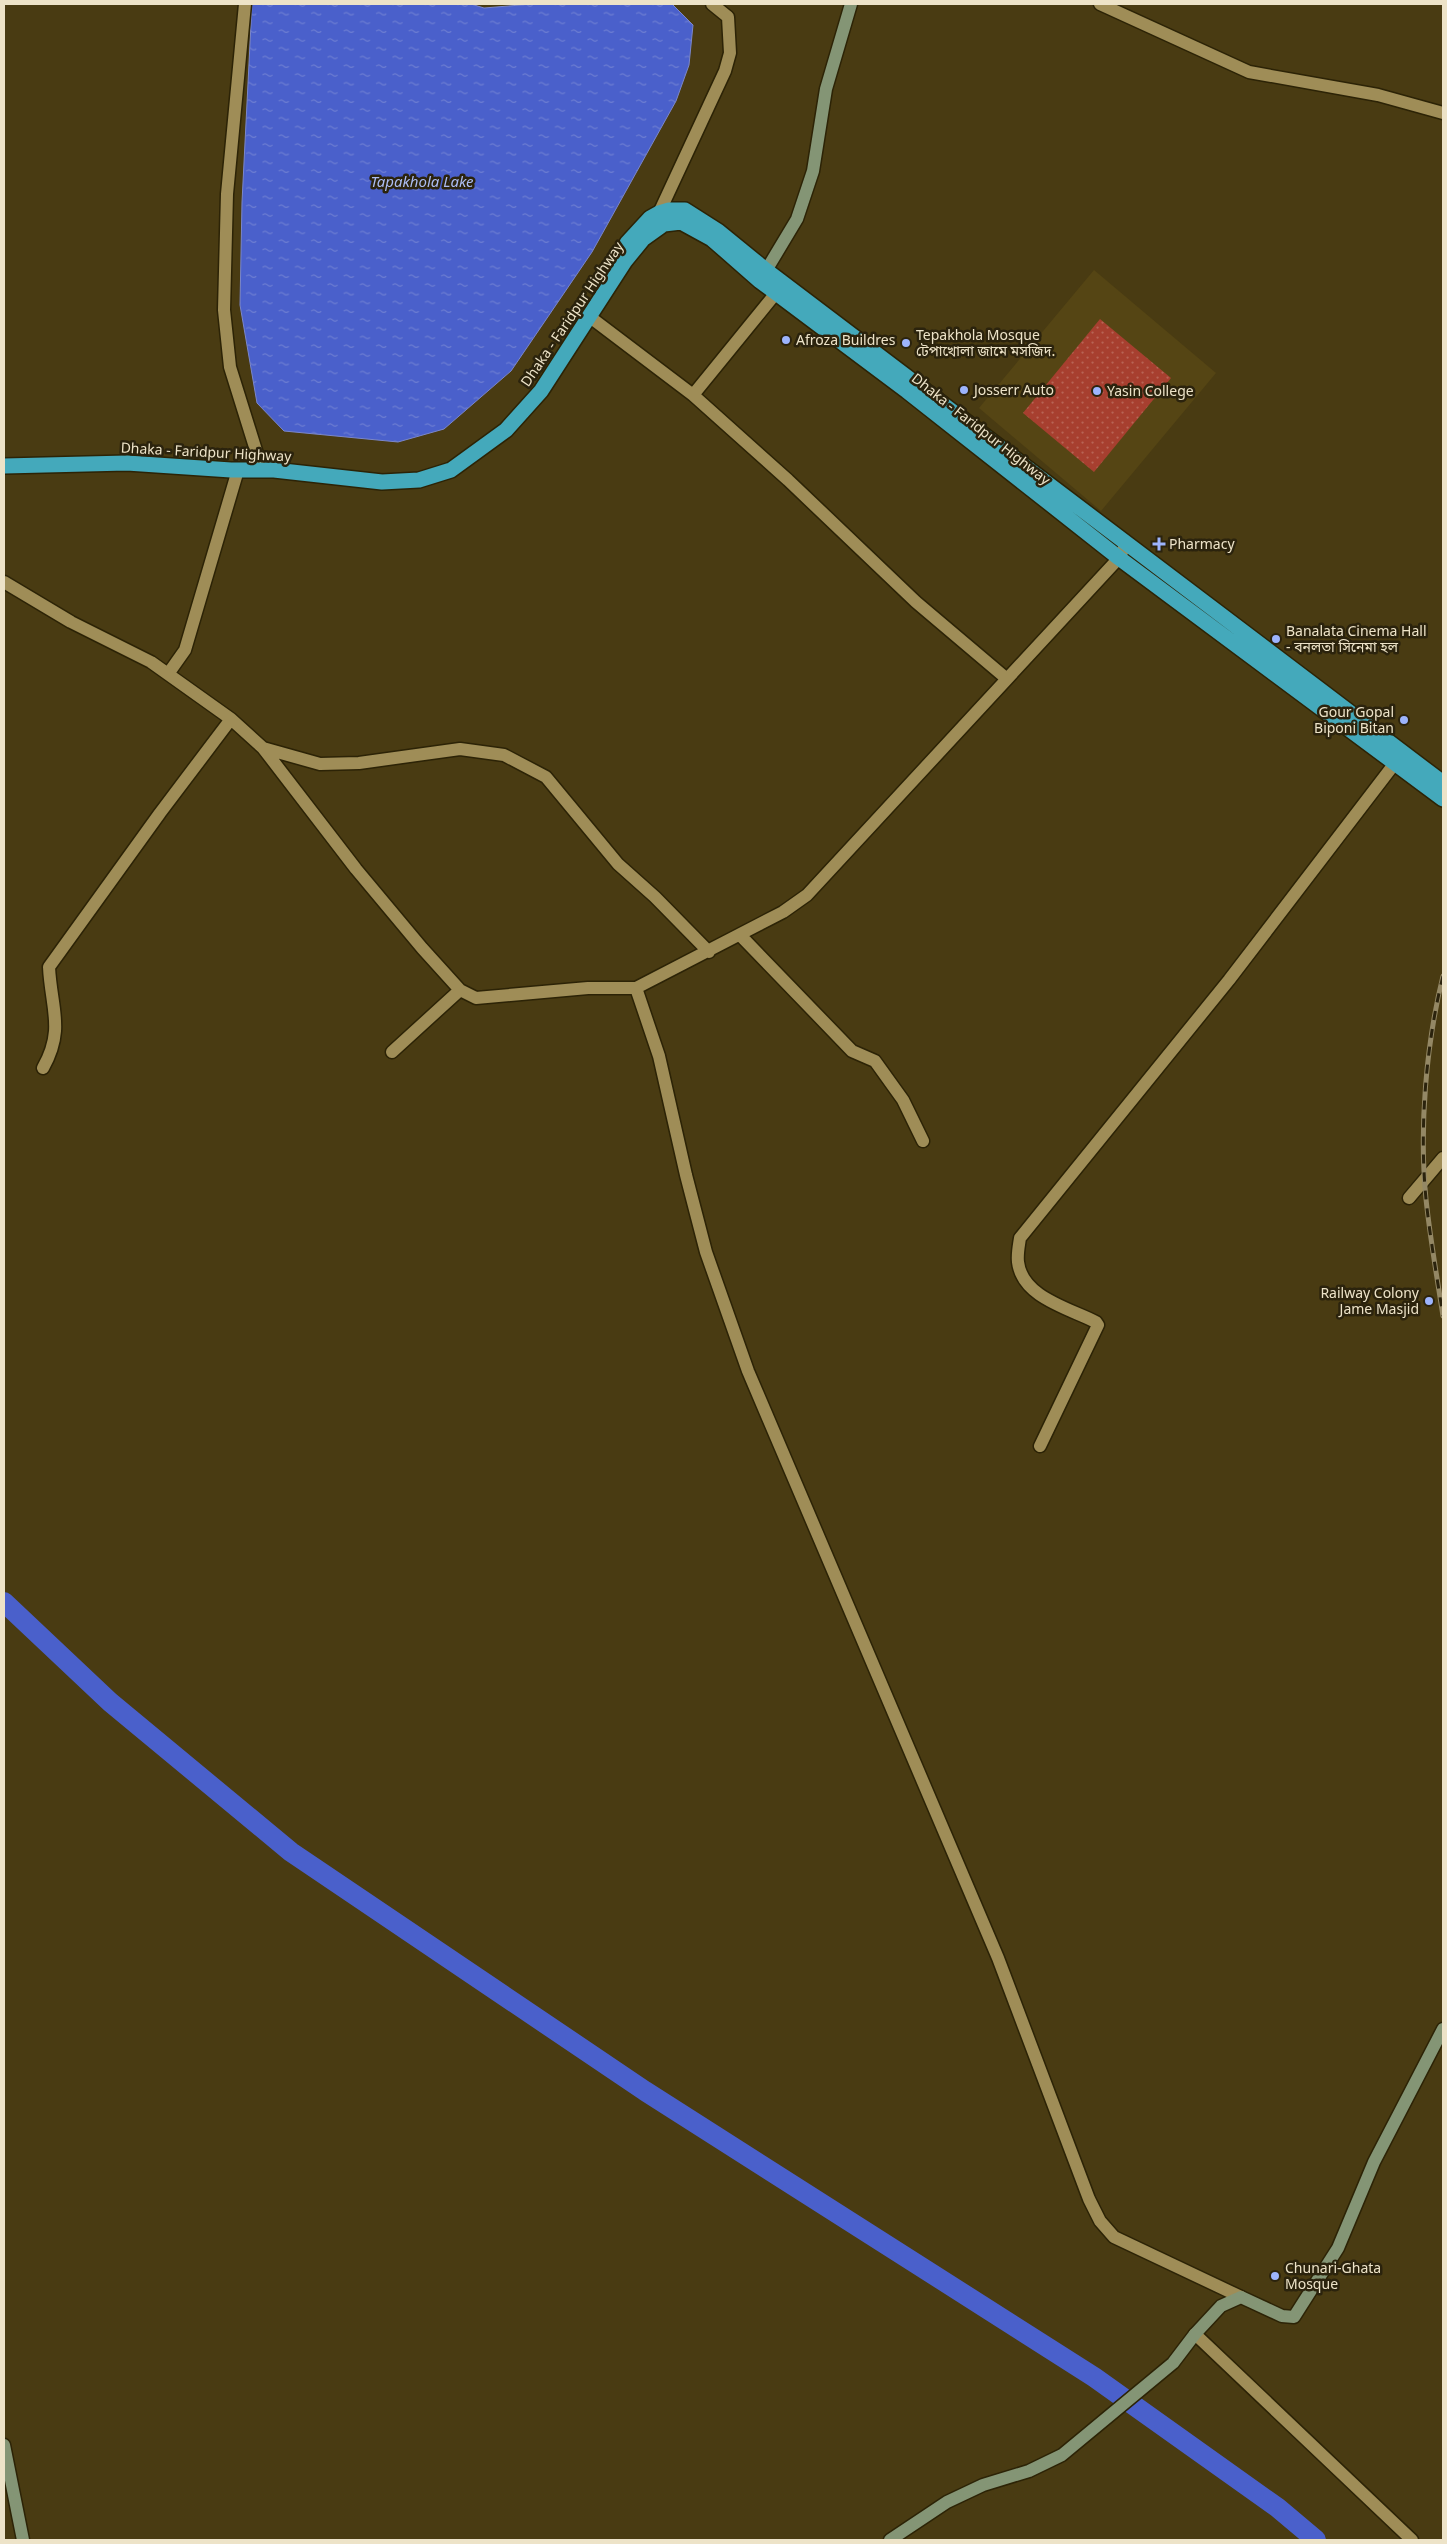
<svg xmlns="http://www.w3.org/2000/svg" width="1447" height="2544" viewBox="0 0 1447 2544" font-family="'Noto Sans','Noto Sans Bengali',sans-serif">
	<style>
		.built { fill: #554514 }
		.park { fill: url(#park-dots) }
		.water { fill: url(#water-ripples); stroke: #7b87ca }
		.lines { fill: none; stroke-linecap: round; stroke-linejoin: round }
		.river { stroke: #4a60cb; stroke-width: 20 }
		.street-casing { stroke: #2c2306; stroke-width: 15 }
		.secondary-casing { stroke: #2c2306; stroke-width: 15 }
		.highway-casing { stroke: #2c2306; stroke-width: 18 }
		.street { stroke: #9f8d57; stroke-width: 12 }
		.secondary { stroke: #849575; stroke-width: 12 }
		.highway { stroke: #44a9bb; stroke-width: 15 }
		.rail-casing { stroke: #948865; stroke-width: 5 }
		.rail { stroke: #2b230d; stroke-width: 3; stroke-dasharray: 9; stroke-linecap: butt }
		.poi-dot { fill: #9db4fd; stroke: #2b230d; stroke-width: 2 }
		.labels { text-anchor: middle; stroke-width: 5; stroke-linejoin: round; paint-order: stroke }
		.street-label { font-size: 14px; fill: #ede3c8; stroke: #2b230d }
		.poi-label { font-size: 14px; fill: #ede3c8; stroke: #2b230d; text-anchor: start }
		.water-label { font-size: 15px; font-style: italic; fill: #acbdf3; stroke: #2b230d }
	</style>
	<defs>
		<pattern id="park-dots" width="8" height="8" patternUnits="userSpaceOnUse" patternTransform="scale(1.25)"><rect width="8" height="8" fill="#a73f2f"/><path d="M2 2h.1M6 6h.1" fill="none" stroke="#b86455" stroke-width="1.8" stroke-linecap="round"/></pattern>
		<pattern id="water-ripples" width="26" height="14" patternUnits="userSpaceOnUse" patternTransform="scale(1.25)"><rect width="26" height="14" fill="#4a60cb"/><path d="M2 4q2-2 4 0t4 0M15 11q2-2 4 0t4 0" fill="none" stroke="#6d7ed2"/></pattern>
	</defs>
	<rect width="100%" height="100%" fill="#493b12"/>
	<!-- built -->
	<path class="built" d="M1094 270 1216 373 1101 511 979 408Z"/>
	<!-- park -->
	<path class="park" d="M1100 319 1171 378 1094 472 1023 413Z"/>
	<!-- water -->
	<path class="water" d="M252 4H471L484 8 533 4H672L693 25 689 65 676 101 592 252 511 371 444 429 398 442 284 431 257 403 240 305 242 202Z"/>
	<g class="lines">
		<!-- river -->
		<path class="river" d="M4 1602 110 1702 291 1852 645 2091 1094 2377 1278 2508 1316 2540"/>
		<defs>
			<path id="street" d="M245 4 227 194 224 310 230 367 259 460
				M1100 4 1249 72 1378 95 1443 113
				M659 213 725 71 730 53 728 17 712 4
				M590 317 693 395 788 480 916 602 1007 679
				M693 395 776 293
				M4 582 71 622 151 662 231 719 263 748 356 869 422 948 460 990 476 998 588 988H636L783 912 807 895 1119 558 1126 544
				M168 674 185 650 238 470
				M263 748 320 764 359 763 460 749 504 755 546 777 618 864 655 897 709 952
				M740 935 852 1051 875 1061 903 1100 923 1141
				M636 988 659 1056 686 1175 706 1252 748 1371 998 1958 1089 2199 1100 2221 1114 2237 1241 2297
				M392 1052 460 990
				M43 1068C65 1029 51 1008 49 967L160 813 231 719
				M1409 1198 1443 1158
				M1040 1446 1098 1325 1096 1322C1068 1308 1022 1297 1018 1262 1017 1254 1019 1245 1020 1238L1229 980 1395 763
				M1195 2334 1412 2540"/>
			<path id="secondary" d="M761 279 797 219 813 171 826 89 851 4
				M4 2445 23 2540
				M890 2540 947 2502 983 2485 1029 2471 1062 2455 1173 2363 1195 2334 1221 2306 1241 2297 1282 2316 1294 2317 1338 2248 1374 2162 1443 2029"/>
			<path id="highway" d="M627 243 650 218 659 213 669 210H685L718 231 767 271 1443 783
				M4 466 127 463 231 470H274L382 482 419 480 451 470 506 430 541 391 625 261 643 239 664 224 681 222 712 239 760 281 907 391 1119 558 1443 799"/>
		</defs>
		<!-- street casing -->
		<use href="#street" class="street-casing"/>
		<!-- secondary casing -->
		<use href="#secondary" class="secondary-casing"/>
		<!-- highway casing -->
		<use href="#highway" class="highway-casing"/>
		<!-- street -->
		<use href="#street" class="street"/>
		<!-- secondary -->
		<use href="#secondary" class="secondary"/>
		<!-- highway -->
		<use href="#highway" class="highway"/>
		<defs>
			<path id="rail" d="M1443 976C1426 1044 1419 1129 1426 1199 1430 1238 1437 1277 1443 1316"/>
		</defs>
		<!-- rail casing -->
		<use href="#rail" class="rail-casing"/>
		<!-- rail -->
		<use href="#rail" class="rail"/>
	</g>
	<!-- markers -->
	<g class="poi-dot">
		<circle cx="786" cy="340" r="5"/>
		<circle cx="906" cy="343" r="5"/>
		<circle cx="964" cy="390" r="5"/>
		<circle cx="1097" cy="391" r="5"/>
		<path d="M1156.5 536.5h5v5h5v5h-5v5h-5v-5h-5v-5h5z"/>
		<circle cx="1276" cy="639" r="5"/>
		<circle cx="1404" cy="720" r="5"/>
		<circle cx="1429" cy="1301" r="5"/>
		<circle cx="1275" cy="2276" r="5"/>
	</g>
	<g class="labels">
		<!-- street labels -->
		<g class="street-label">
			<text transform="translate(572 314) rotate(-56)" y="5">Dhaka - Faridpur Highway</text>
			<text transform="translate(981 429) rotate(38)" y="5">Dhaka - Faridpur Highway</text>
			<text transform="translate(206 452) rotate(3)" y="5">Dhaka - Faridpur Highway</text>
		</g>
		<!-- poi labels -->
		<g class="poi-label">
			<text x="916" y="340">Tepakhola Mosque<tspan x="916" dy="16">টেপাখোলা জামে মসজিদ.</tspan></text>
			<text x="796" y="345">Afroza Buildres</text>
			<text x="974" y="395">Josserr Auto</text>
			<text x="1107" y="396">Yasin College</text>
			<text x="1169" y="549">Pharmacy</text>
			<text x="1286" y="636">Banalata Cinema Hall<tspan x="1286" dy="16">- বনলতা সিনেমা হল</tspan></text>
			<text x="1394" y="717" text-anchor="end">Gour Gopal<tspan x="1394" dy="16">Biponi Bitan</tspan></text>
			<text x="1419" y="1298" text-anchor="end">Railway Colony<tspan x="1419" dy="16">Jame Masjid</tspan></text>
			<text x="1285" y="2273">Chunari-Ghata<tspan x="1285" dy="16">Mosque</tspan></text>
		</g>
		<!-- water labels -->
		<g class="water-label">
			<text x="422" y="187">Tapakhola Lake</text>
		</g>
	</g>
	<!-- border -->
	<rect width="1447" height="2544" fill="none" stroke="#ede3c8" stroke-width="10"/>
</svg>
